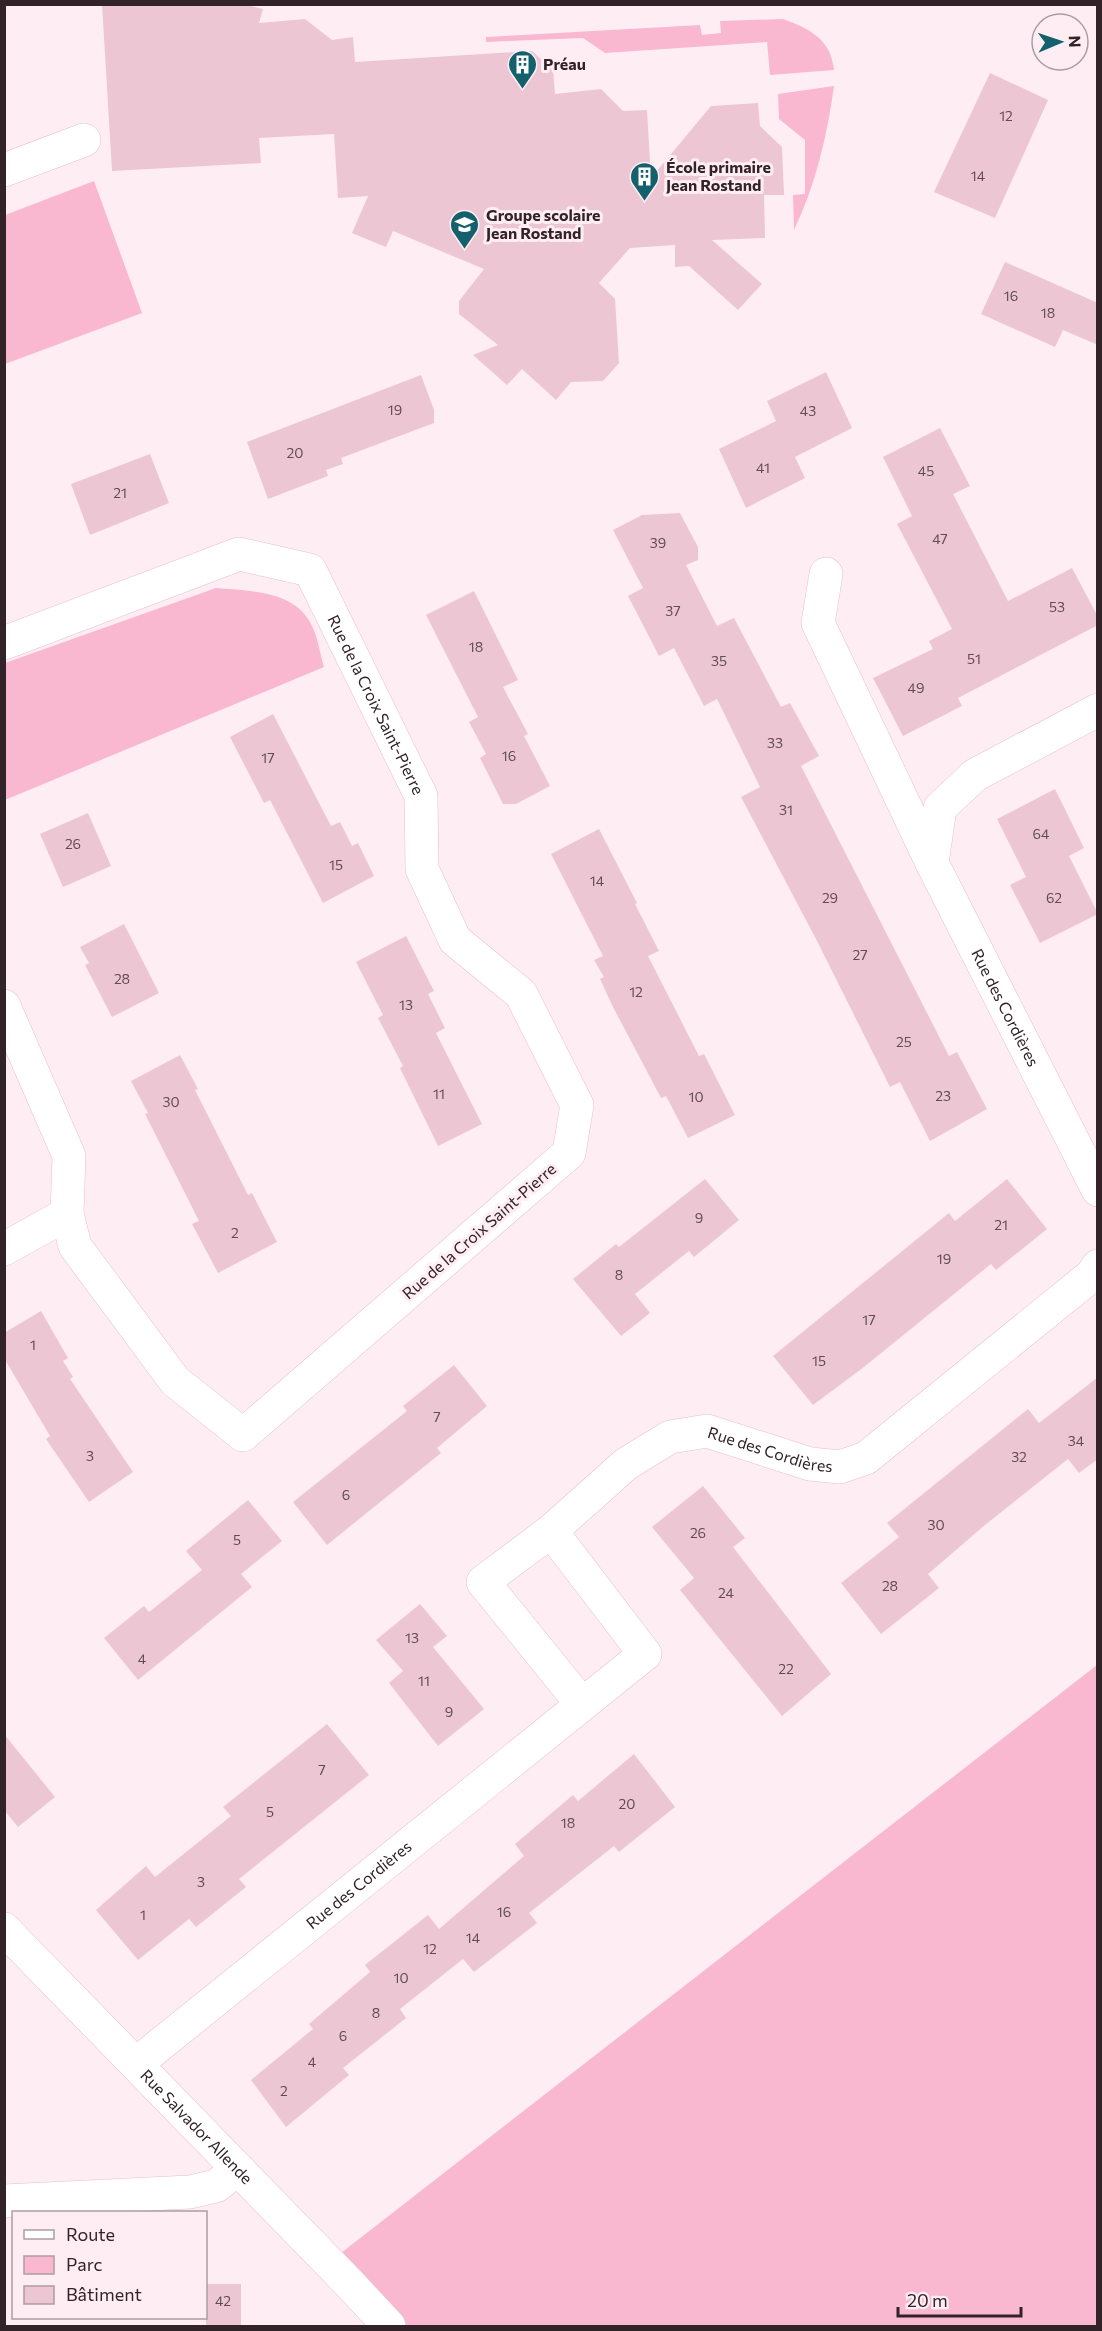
<svg xmlns="http://www.w3.org/2000/svg" width="1102" height="2331" viewBox="0 0 1102 2331" font-family="Commissioner,sans-serif">
	<style>
		.green { fill: #f9b8d0 }
		.building { fill: #edc6d4 }
		.lines { fill: none; stroke-linecap: round; stroke-linejoin: round }
		.street-casing { stroke: #e6bfcd; stroke-width: 34 }
		.secondary-casing { stroke: #e6bfcd; stroke-width: 34 }
		.street { stroke: #fff; stroke-width: 33 }
		.secondary { stroke: #fff; stroke-width: 33 }
		.labels { text-anchor: middle; stroke-width: 6; stroke-linejoin: round; paint-order: stroke }
		.number-label { font-size: 14px; fill: #614c54 }
		.poi-label { font-size: 16px; font-weight: bold; fill: #322329; stroke: #feeef3; text-anchor: start }
		.street-label { font-size: 16px; fill: #322329; stroke: #feeef3 }
	</style>
	<rect width="100%" height="100%" fill="#feeef3"/>
	<!-- green -->
	<path class="green" d="M783 19C810 29 831 39 834 70L770 75 767 42 605 53 583 38 486 42V37L700 25 702 35 721 33 720 21Z
		M834 86C827 136 816 184 794 230L793 195 805 194V140L779 119 778 94Z
		M94 181 142 313 5 364V215Z
		M216 588C249 591 296 590 312 626 318 638 320 654 324 667L5 800V663Z
		M1097 1665V2326H405L341 2253Z"/>
	<!-- building -->
	<path class="building" d="M102 4H244L263 9 259 23 305 19 332 40 353 37 355 62 532 51 553 70 555 94 601 89 623 111 647 110 651 178 711 106 758 103 760 126 782 147 784 195H764L765 238 712 240 762 284 738 310 689 266 675 267V245L630 248 599 283 615 299 619 363 603 381 571 382 556 400 522 369 507 385 473 355 498 345 459 314V301L484 269 393 231 386 247 352 233 368 196 338 198 334 134 259 138 261 163 112 171Z
		M990 73 1048 100 995 218 934 192Z
		M1005 262 1098 303V345L1063 330 1055 347 981 314Z
		M826 372 852 428 795 457 805 478 746 508 719 449 776 421 767 401Z
		M421 375 434 410V423L341 458 343 464 326 470 328 476 268 499 247 442Z
		M940 428 970 486 953 494 1008 601 1072 568 1098 617V625L958 698 962 706 903 736 873 678 933 649 929 641 952 629 897 524 912 516 883 457Z
		M150 454 169 503 90 535 71 484Z
		M680 513 698 547V560L686 565 717 626 734 618 781 707 790 703 819 756 801 766 949 1056 957 1052 987 1109 930 1141 900 1082 890 1087 817 941 741 797 760 787 717 699 704 706 674 648 659 656 628 596 643 588 613 530 642 515Z
		M474 591 518 680 503 687 528 734 524 736 550 786 516 804H503L480 758 486 754 469 722 478 717 426 615Z
		M273 714 331 826 340 822 352 846 358 843 374 876 323 903 270 800 264 803 230 737Z
		M1055 789 1084 848 1069 856 1098 914 1040 943 1010 885 1026 877 997 819Z
		M88 813 111 866 63 887 40 834Z
		M599 829 637 903 635 904 659 951 648 956 699 1056 704 1054 735 1115 688 1138 666 1096 661 1098 613 1007 600 979 604 977 594 960 603 956 551 854Z
		M124 924 159 993 112 1017 85 965 89 963 80 947Z
		M406 936 434 991 428 994 445 1028 436 1033 482 1124 438 1146 400 1068 403 1066 378 1018 383 1015 356 962Z
		M180 1055 198 1089 195 1090 248 1195 252 1193 277 1242 218 1273 192 1224 199 1221 145 1114 148 1113 131 1081Z
		M705 1179 739 1220 694 1257 689 1251 635 1294 650 1313 621 1336 573 1279 616 1244 619 1247Z
		M1007 1179 1047 1229 996 1270 991 1264 864 1367 813 1405 773 1356 949 1213 955 1221Z
		M41 1311 68 1358 63 1361 73 1377 70 1379 133 1472 89 1502 46 1439 50 1436 4 1358V1333Z
		M454 1365 487 1406 437 1448 441 1453 327 1545 293 1502 407 1411 403 1406Z
		M1098 1377V1459L1079 1473 1068 1459 985 1525 928 1574 939 1588 881 1634 841 1583 899 1537 887 1523 1028 1409 1039 1423Z
		M703 1486 745 1538 733 1547 831 1674 782 1716 680 1590 694 1578 652 1527Z
		M248 1500 282 1541 241 1574 252 1587 138 1680 104 1638 144 1606 149 1612 202 1570 186 1551Z
		M420 1604 447 1636 433 1647 484 1709 438 1746 389 1683 403 1671 376 1640Z
		M327 1724 369 1775 239 1879 246 1887 196 1927 189 1919 138 1960 96 1910 146 1866 155 1877 231 1816 223 1807Z
		M4 1734 55 1797 18 1827 4 1810Z
		M634 1754 675 1807 619 1852 614 1846 529 1913 537 1923 474 1972 463 1959 400 2009 406 2018 343 2068 349 2075 286 2127 251 2080 313 2029 309 2024 370 1972 365 1965 428 1915 439 1929 524 1856 515 1844 573 1795 578 1801Z
		M206 2284H241V2325L206 2326Z"/>
	<g class="lines">
		<defs>
			<g id="street">
				<path d="M4 170 84 140"/>
				<path d="M826 574 818 623 932 863"/>
				<path id="s1" d="M4 643 239 554 310 570 421 796 422 869 455 940 521 994 577 1105 569 1153 243 1435 175 1381 75 1246 67 1214 69 1156 4 1006"/>
				<path id="s2" d="M1098 710 975 775 940 808 932 863 1098 1190"/>
				<path d="M4 1249 67 1214"/>
				<path id="s3" d="M582 1704 483 1582 551 1531 626 1464 670 1437 707 1431 810 1464 840 1467 866 1458 1092 1275 1098 1266"/>
				<path id="s4" d="M136 2064 645 1654 551 1531"/>
				<path d="M4 2201 190 2192 216 2186 238 2169"/>
			</g>
			<g id="secondary">
				<path id="s5" d="M4 1929 348 2282 389 2326"/>
			</g>
		</defs>
		<!-- street casing -->
		<use href="#street" class="street-casing"/>
		<!-- secondary casing -->
		<use href="#secondary" class="secondary-casing"/>
		<!-- street -->
		<use href="#street" class="street"/>
		<!-- secondary -->
		<use href="#secondary" class="secondary"/>
	</g>
	<!-- icons -->
	<defs>
		<symbol id="building-pin" viewBox="-11 -11 22 30"><path d="M0 17L-7.5 6A9.5 9.5 0 1 1 7.5 6Z" fill="#14606d" stroke="#feeef3"/><path d="M-4-6H4V6H1V3H-1V6H-4ZM-2.5-4.3h1.7v1.8h-1.7ZM.8-4.3h1.7v1.8H.8ZM-2.5-1h1.7V.8h-1.7ZM.8-1h1.7V.8H.8Z" fill="#fff"/></symbol>
		<symbol id="school-pin" viewBox="-11 -11 22 30"><path d="M0 17L-7.5 6A9.5 9.5 0 1 1 7.5 6Z" fill="#14606d" stroke="#feeef3"/><path d="M0-5L7-2L0 1L-7-2ZM-4 1L0 2.5L4 1V4Q0 6-4 4Z" fill="#fff"/></symbol>
	</defs>
	<g fill-rule="evenodd">
		<use href="#building-pin" x="506" y="48" width="33" height="45"/>
		<use href="#building-pin" x="628" y="160" width="33" height="45"/>
		<use href="#school-pin" x="448" y="208" width="33" height="45"/>
	</g>
	<g class="labels">
		<!-- number labels -->
		<g class="number-label">
			<text x="1006" y="121">12</text>
			<text x="978" y="181">14</text>
			<text x="1011" y="301">16</text>
			<text x="1048" y="318">18</text>
			<text x="395" y="415">19</text>
			<text x="808" y="416">43</text>
			<text x="295" y="458">20</text>
			<text x="763" y="473">41</text>
			<text x="926" y="476">45</text>
			<text x="120" y="498">21</text>
			<text x="940" y="544">47</text>
			<text x="658" y="548">39</text>
			<text x="1057" y="612">53</text>
			<text x="673" y="616">37</text>
			<text x="476" y="652">18</text>
			<text x="974" y="664">51</text>
			<text x="719" y="666">35</text>
			<text x="916" y="693">49</text>
			<text x="775" y="748">33</text>
			<text x="509" y="761">16</text>
			<text x="268" y="763">17</text>
			<text x="786" y="815">31</text>
			<text x="1041" y="839">64</text>
			<text x="73" y="849">26</text>
			<text x="336" y="870">15</text>
			<text x="597" y="886">14</text>
			<text x="830" y="903">29</text>
			<text x="1054" y="903">62</text>
			<text x="860" y="960">27</text>
			<text x="122" y="984">28</text>
			<text x="636" y="997">12</text>
			<text x="406" y="1010">13</text>
			<text x="904" y="1047">25</text>
			<text x="439" y="1099">11</text>
			<text x="943" y="1101">23</text>
			<text x="696" y="1102">10</text>
			<text x="171" y="1107">30</text>
			<text x="699" y="1223">9</text>
			<text x="1001" y="1230">21</text>
			<text x="235" y="1238">2</text>
			<text x="944" y="1264">19</text>
			<text x="619" y="1280">8</text>
			<text x="869" y="1325">17</text>
			<text x="33" y="1350">1</text>
			<text x="819" y="1366">15</text>
			<text x="437" y="1422">7</text>
			<text x="1076" y="1446">34</text>
			<text x="90" y="1461">3</text>
			<text x="1019" y="1462">32</text>
			<text x="346" y="1500">6</text>
			<text x="936" y="1530">30</text>
			<text x="698" y="1538">26</text>
			<text x="237" y="1545">5</text>
			<text x="890" y="1591">28</text>
			<text x="726" y="1598">24</text>
			<text x="412" y="1643">13</text>
			<text x="142" y="1664">4</text>
			<text x="786" y="1674">22</text>
			<text x="424" y="1686">11</text>
			<text x="449" y="1717">9</text>
			<text x="322" y="1775">7</text>
			<text x="627" y="1809">20</text>
			<text x="270" y="1817">5</text>
			<text x="568" y="1828">18</text>
			<text x="201" y="1887">3</text>
			<text x="504" y="1917">16</text>
			<text x="143" y="1920">1</text>
			<text x="473" y="1943">14</text>
			<text x="430" y="1954">12</text>
			<text x="401" y="1983">10</text>
			<text x="376" y="2018">8</text>
			<text x="343" y="2041">6</text>
			<text x="312" y="2067">4</text>
			<text x="284" y="2096">2</text>
			<text x="223" y="2306">42</text>
		</g>
		<!-- poi labels -->
		<g class="poi-label">
			<text x="543" y="70">Préau</text>
			<text x="666" y="173">École primaire<tspan x="666" dy="18">Jean Rostand</tspan></text>
			<text x="486" y="221">Groupe scolaire<tspan x="486" dy="18">Jean Rostand</tspan></text>
		</g>
		<!-- street labels -->
		<g class="street-label">
			<text dy="6" stroke="none"><textPath href="#s1" startOffset="474">Rue de la Croix Saint-Pierre</textPath></text>
			<text dy="6" stroke="none"><textPath href="#s2" startOffset="405">Rue des Cordières</textPath></text>
			<text transform="translate(479 1231) rotate(-41)" y="6">Rue de la Croix Saint-Pierre</text>
			<text dy="6" stroke="none"><textPath href="#s3" startOffset="498">Rue des Cordières</textPath></text>
			<text dy="6" stroke="none"><textPath href="#s4" startOffset="286">Rue des Cordières</textPath></text>
			<text dy="6" stroke="none"><textPath href="#s5" startOffset="276">Rue Salvador Allende</textPath></text>
		</g>
	</g>
	<!-- border -->
	<rect width="1102" height="2331" fill="none" stroke="#322329" stroke-width="12"/>
	<!-- legend -->
	<rect x="12" y="2211" width="195" height="108" fill="#feeef3" stroke="#ac9da2" stroke-width="1.5"/>
	<rect x="24" y="2230" width="30" height="9" fill="#ffffff" stroke="#ac9da2" stroke-width="1.5"/>
	<text x="66" y="2241" font-size="18" fill="#322329">Route</text>
	<rect x="24" y="2256" width="30" height="18" fill="#f9b8d0" stroke="#ac9da2" stroke-width="1.5"/>
	<text x="66" y="2271" font-size="18" fill="#322329">Parc</text>
	<rect x="24" y="2286" width="30" height="18" fill="#edc6d4" stroke="#ac9da2" stroke-width="1.5"/>
	<text x="66" y="2301" font-size="18" fill="#322329">Bâtiment</text>
	<!-- north arrow -->
	<g transform="translate(1060 42) rotate(88)"><circle r="28" fill="#feeef3" stroke="#ac9da2" stroke-width="1.5"/>
	<path d="M0-4.5L10 22L0 15L-10 22Z" fill="#14606d"/>
	<text y="-9" font-size="16" font-weight="bold" text-anchor="middle" fill="#322329">N</text>
	</g>
	<!-- scale -->
	<path d="M898 2307v9h123v-9" fill="none" stroke="#322329" stroke-width="3"/>
	<text x="907" y="2307" font-size="18" fill="#322329" stroke="#feeef3" stroke-width="4.5" paint-order="stroke">20 m</text>
</svg>
